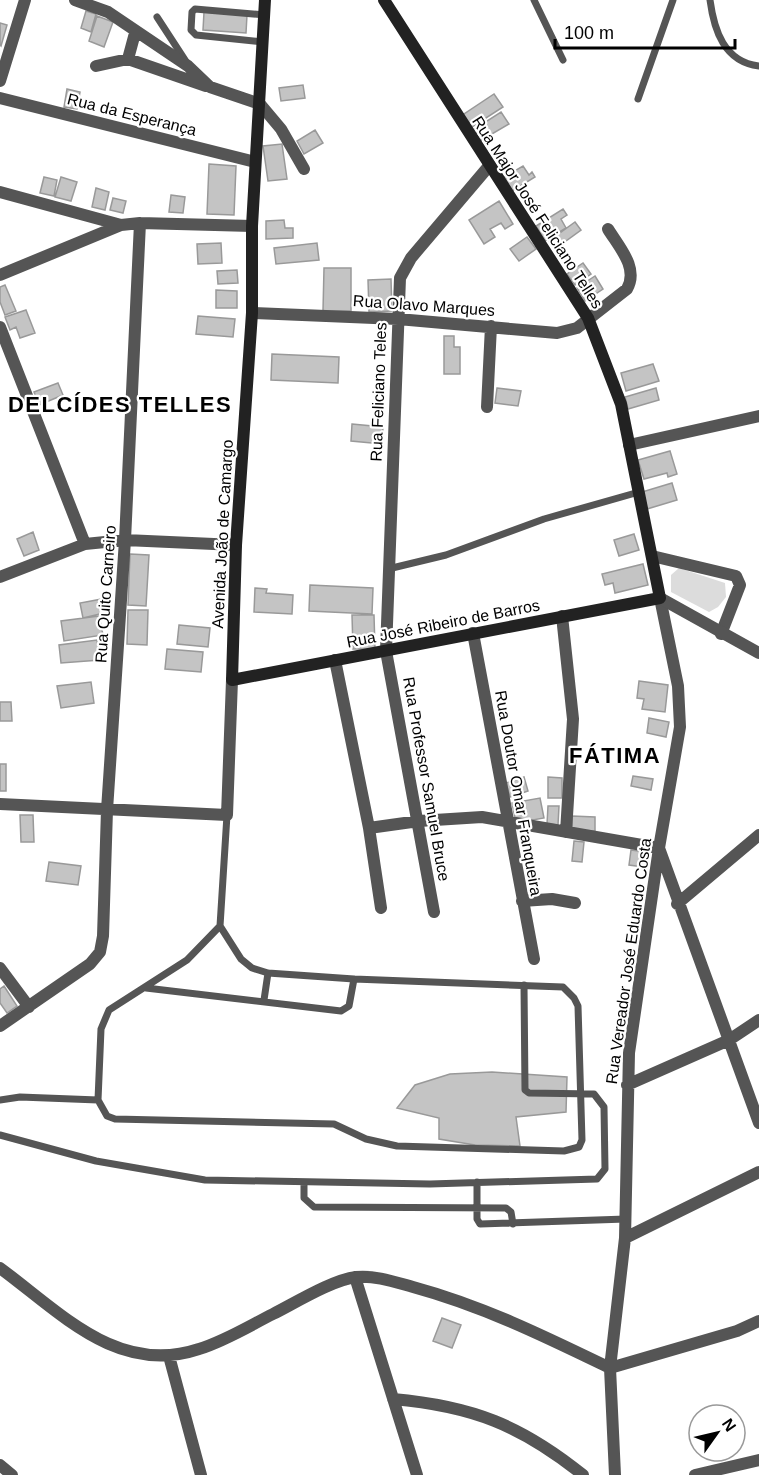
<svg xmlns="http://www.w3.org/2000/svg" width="759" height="1475" viewBox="0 0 759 1475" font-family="Arial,sans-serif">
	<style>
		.green { fill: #dcdcdc }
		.building { fill: #c4c4c4; stroke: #999; stroke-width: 1.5 }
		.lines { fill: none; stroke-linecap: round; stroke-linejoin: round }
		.service { stroke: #555; stroke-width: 7 }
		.minor { stroke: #555; stroke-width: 12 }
		.tertiary { stroke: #555; stroke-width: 12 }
		.secondary { stroke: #222; stroke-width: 12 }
		.labels { text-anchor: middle; stroke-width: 4.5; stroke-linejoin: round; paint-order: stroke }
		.street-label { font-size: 16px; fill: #000; stroke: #fff }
		.district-label { font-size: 22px; font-weight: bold; letter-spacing: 1.5px; fill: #000; stroke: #fff }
	</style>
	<rect width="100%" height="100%" fill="#fff"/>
	<!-- green -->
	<path class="green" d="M679 568 725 583 726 597 718 607 709 612 671 592V575Z"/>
	<!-- building -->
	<path class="building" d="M86 11 96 14 91 32 81 28Z
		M204 12 247 15 246 33 203 30Z
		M97 16 113 22 104 47 89 41Z
		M0 23 7 25 1 46 0 45Z
		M303 85 305 98 281 101 279 88Z
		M67 89 80 92 77 109 64 107Z
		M494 94 503 107 469 129 461 116Z
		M501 112 509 124 480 141 473 130Z
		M315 130 323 143 304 154 297 141Z
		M282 144 287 179 268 181 263 146Z
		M209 164 236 166 234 215 207 214Z
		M523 166 529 175 532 172 535 177 509 193 501 179Z
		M44 177 57 180 54 196 40 193Z
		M61 177 77 182 71 201 55 197Z
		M96 188 109 192 105 210 92 207Z
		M171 195 185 197 183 213 169 212Z
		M113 198 126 201 123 213 110 210Z
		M499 201 513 224 505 229 501 223 490 229 495 237 484 244 469 220Z
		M563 209 567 215 561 219 566 228 545 241 536 226Z
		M284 220 285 228H293V238L266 239V221Z
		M575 222 581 230 555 249 549 241Z
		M527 237 536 249 519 261 510 249Z
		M221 243 222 263 198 264 197 244Z
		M317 243 319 260 276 264 274 248Z
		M583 263 591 274 575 285 567 274Z
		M324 268H351V311H323Z
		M237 270 238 283 218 284 217 271Z
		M595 276 603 289 585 301 577 288Z
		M391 279 392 311 369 312 368 280Z
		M5 285 16 311 5 315 0 302V287Z
		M216 290 237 291V308H216Z
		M26 310 35 333 20 338 16 327 10 330 5 317Z
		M198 316 235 319 233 337 196 334Z
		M444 336H454V347H460V374H444Z
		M272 354 339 357 338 383 271 380Z
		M653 364 659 381 626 391 621 373Z
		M58 383 63 395 39 405 34 392Z
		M497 388 521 391 518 406 495 403Z
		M656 388 659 400 628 409 625 397Z
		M352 424 383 427 382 444 351 441Z
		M670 451 677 474 668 477 667 473 644 479 638 460Z
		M672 483 677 500 647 509 642 492Z
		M33 532 39 550 24 556 17 539Z
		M634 534 639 550 619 556 614 540Z
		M130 554 149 555 146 606 128 605Z
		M643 564 648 585 615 593 613 583 605 585 602 574Z
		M310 585 373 588 372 614 309 611Z
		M255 588 267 589 266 593 293 595 292 614 254 612Z
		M102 599 104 613 83 618 80 603Z
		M128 610H148L147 645 127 644Z
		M352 615H374L375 649H353Z
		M99 616 103 635 64 641 61 621Z
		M179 625 210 628 208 647 177 644Z
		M97 640 100 660 61 663 59 645Z
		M167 649 203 652 201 672 165 669Z
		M639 681 668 685 665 712 642 709 644 699 637 698Z
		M91 682 94 703 61 708 57 686Z
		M0 702H11L12 721H0Z
		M649 718 669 722 666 737 647 733Z
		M0 764H6V791H0Z
		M633 776 653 779 651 790 631 786Z
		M524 777 528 791 510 797 506 783Z
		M548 777 562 778V798H548Z
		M540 798 544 818 516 823 512 803Z
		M548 806H559L558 825 547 824Z
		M20 815H33L34 842H21Z
		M572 816 595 817V831L572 830Z
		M574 841 584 842 582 862 572 861Z
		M631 850 646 852 643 867 629 865Z
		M49 862 81 866 78 885 46 881Z
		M4 986 17 1006 7 1013 0 1003V989Z
		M492 1072 567 1077 566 1112 516 1117 520 1146 475 1145 439 1139V1118L397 1108 415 1085 450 1074Z
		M442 1318 461 1325 452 1348 433 1341Z"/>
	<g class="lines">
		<!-- service -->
		<path class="service" d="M534 0 563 60
			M710 0C714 30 724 62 759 66
			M157 17 185 60
			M263 42 196 35 191 30 192 12 195 9 265 15
			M638 99 673 0
			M388 569 446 555 544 519 639 492
			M220 926 241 959 252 968 268 973 354 979 563 987 574 998 578 1006 582 1140 579 1147 564 1151 397 1146 366 1139 334 1124 115 1119 107 1116 98 1100 101 1029 109 1010 187 960Z
			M220 926 227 815
			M146 988 341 1011 349 1006 354 979
			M264 1000 268 973
			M0 1100 20 1097 98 1100
			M0 1135 96 1161 205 1180 430 1184 597 1179 605 1169 604 1107 594 1094 529 1093 525 1090 524 985
			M304 1182V1198L314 1207 506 1208 511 1212 513 1224
			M477 1182V1219L480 1224 626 1219"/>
		<!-- minor -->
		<path class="minor" d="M75 0 108 12 188 66 210 87 260 104 281 129 304 169
			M128 59 135 33
			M96 66 128 59 206 86
			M0 81 25 0
			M0 98 255 162
			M0 192 121 225
			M0 275 121 225 140 223 252 226
			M252 313 398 319 557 333 577 328 627 289C639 268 619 247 608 229
			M0 327 85 544
			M487 407 491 326
			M629 445 759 416
			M652 556 736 576 740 585 721 634
			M0 577 85 544 125 540 236 545
			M562 616 573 719 566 832
			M473 633 534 959
			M335 660 369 828 381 908
			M0 804 227 815 232 680
			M369 828 419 821 482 817 659 848 759 1123
			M522 901 552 899 575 903
			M677 904 759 835
			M434 912 386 651 400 278 411 258 489 166
			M0 968 29 1007
			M0 1026 90 964 100 952 103 936 107 810 125 540 140 223
			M627 1085 729 1040 759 1020
			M625 1238 759 1172
			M0 1268C61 1313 118 1376 199 1349 225 1341 249 1326 273 1314 295 1303 332 1280 356 1277 375 1275 395 1282 413 1287 483 1306 546 1337 610 1368L737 1331 759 1321
			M355 1277 417 1475
			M169 1356 201 1475
			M393 1399C472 1406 521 1425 583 1475
			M0 1465 12 1475
			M615 1475 610 1368 625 1238 629 1053 659 848 680 727 678 686 660 598
			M695 1475 759 1460"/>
		<!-- tertiary -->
		<path class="tertiary" d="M660 598 759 653"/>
		<!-- secondary -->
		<path class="secondary" d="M265 0 252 226V313L236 545 232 680 660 598 621 404 588 318 384 0"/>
	</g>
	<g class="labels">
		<!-- street labels -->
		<g class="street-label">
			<text transform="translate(132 114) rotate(14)" y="6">Rua da Esperança</text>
			<text transform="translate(538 212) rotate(57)" y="6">Rua Major José Feliciano Telles</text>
			<text transform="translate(424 305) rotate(4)" y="6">Rua Olavo Marques</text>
			<text transform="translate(378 392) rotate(-88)" y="6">Rua Feliciano Teles</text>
			<text transform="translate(222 534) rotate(-87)" y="6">Avenida João de Camargo</text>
			<text transform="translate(105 594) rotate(-86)" y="6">Rua Quito Carneiro</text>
			<text transform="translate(443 623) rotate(-11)" y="6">Rua José Ribeiro de Barros</text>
			<text transform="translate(427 779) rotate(80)" y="6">Rua Professor Samuel Bruce</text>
			<text transform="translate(519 793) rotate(80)" y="6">Rua Doutor Omar Franqueira</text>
			<text transform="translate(628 961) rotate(-82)" y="6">Rua Vereador José Eduardo Costa</text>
		</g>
		<!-- district labels -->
		<g class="district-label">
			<text x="120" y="412">DELCÍDES TELLES</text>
			<text x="615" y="763">FÁTIMA</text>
		</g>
	</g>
	<!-- north arrow -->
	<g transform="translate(717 1433) rotate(56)"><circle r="28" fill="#ffffff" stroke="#999999" stroke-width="1.5"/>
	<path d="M0-4.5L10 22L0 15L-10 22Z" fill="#000000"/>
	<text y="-9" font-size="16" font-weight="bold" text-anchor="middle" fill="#000000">N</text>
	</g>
	<!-- scale -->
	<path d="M555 39v9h180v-9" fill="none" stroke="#000000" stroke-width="3"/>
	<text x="564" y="39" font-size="18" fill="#000000" stroke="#ffffff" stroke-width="4.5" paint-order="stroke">100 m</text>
</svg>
